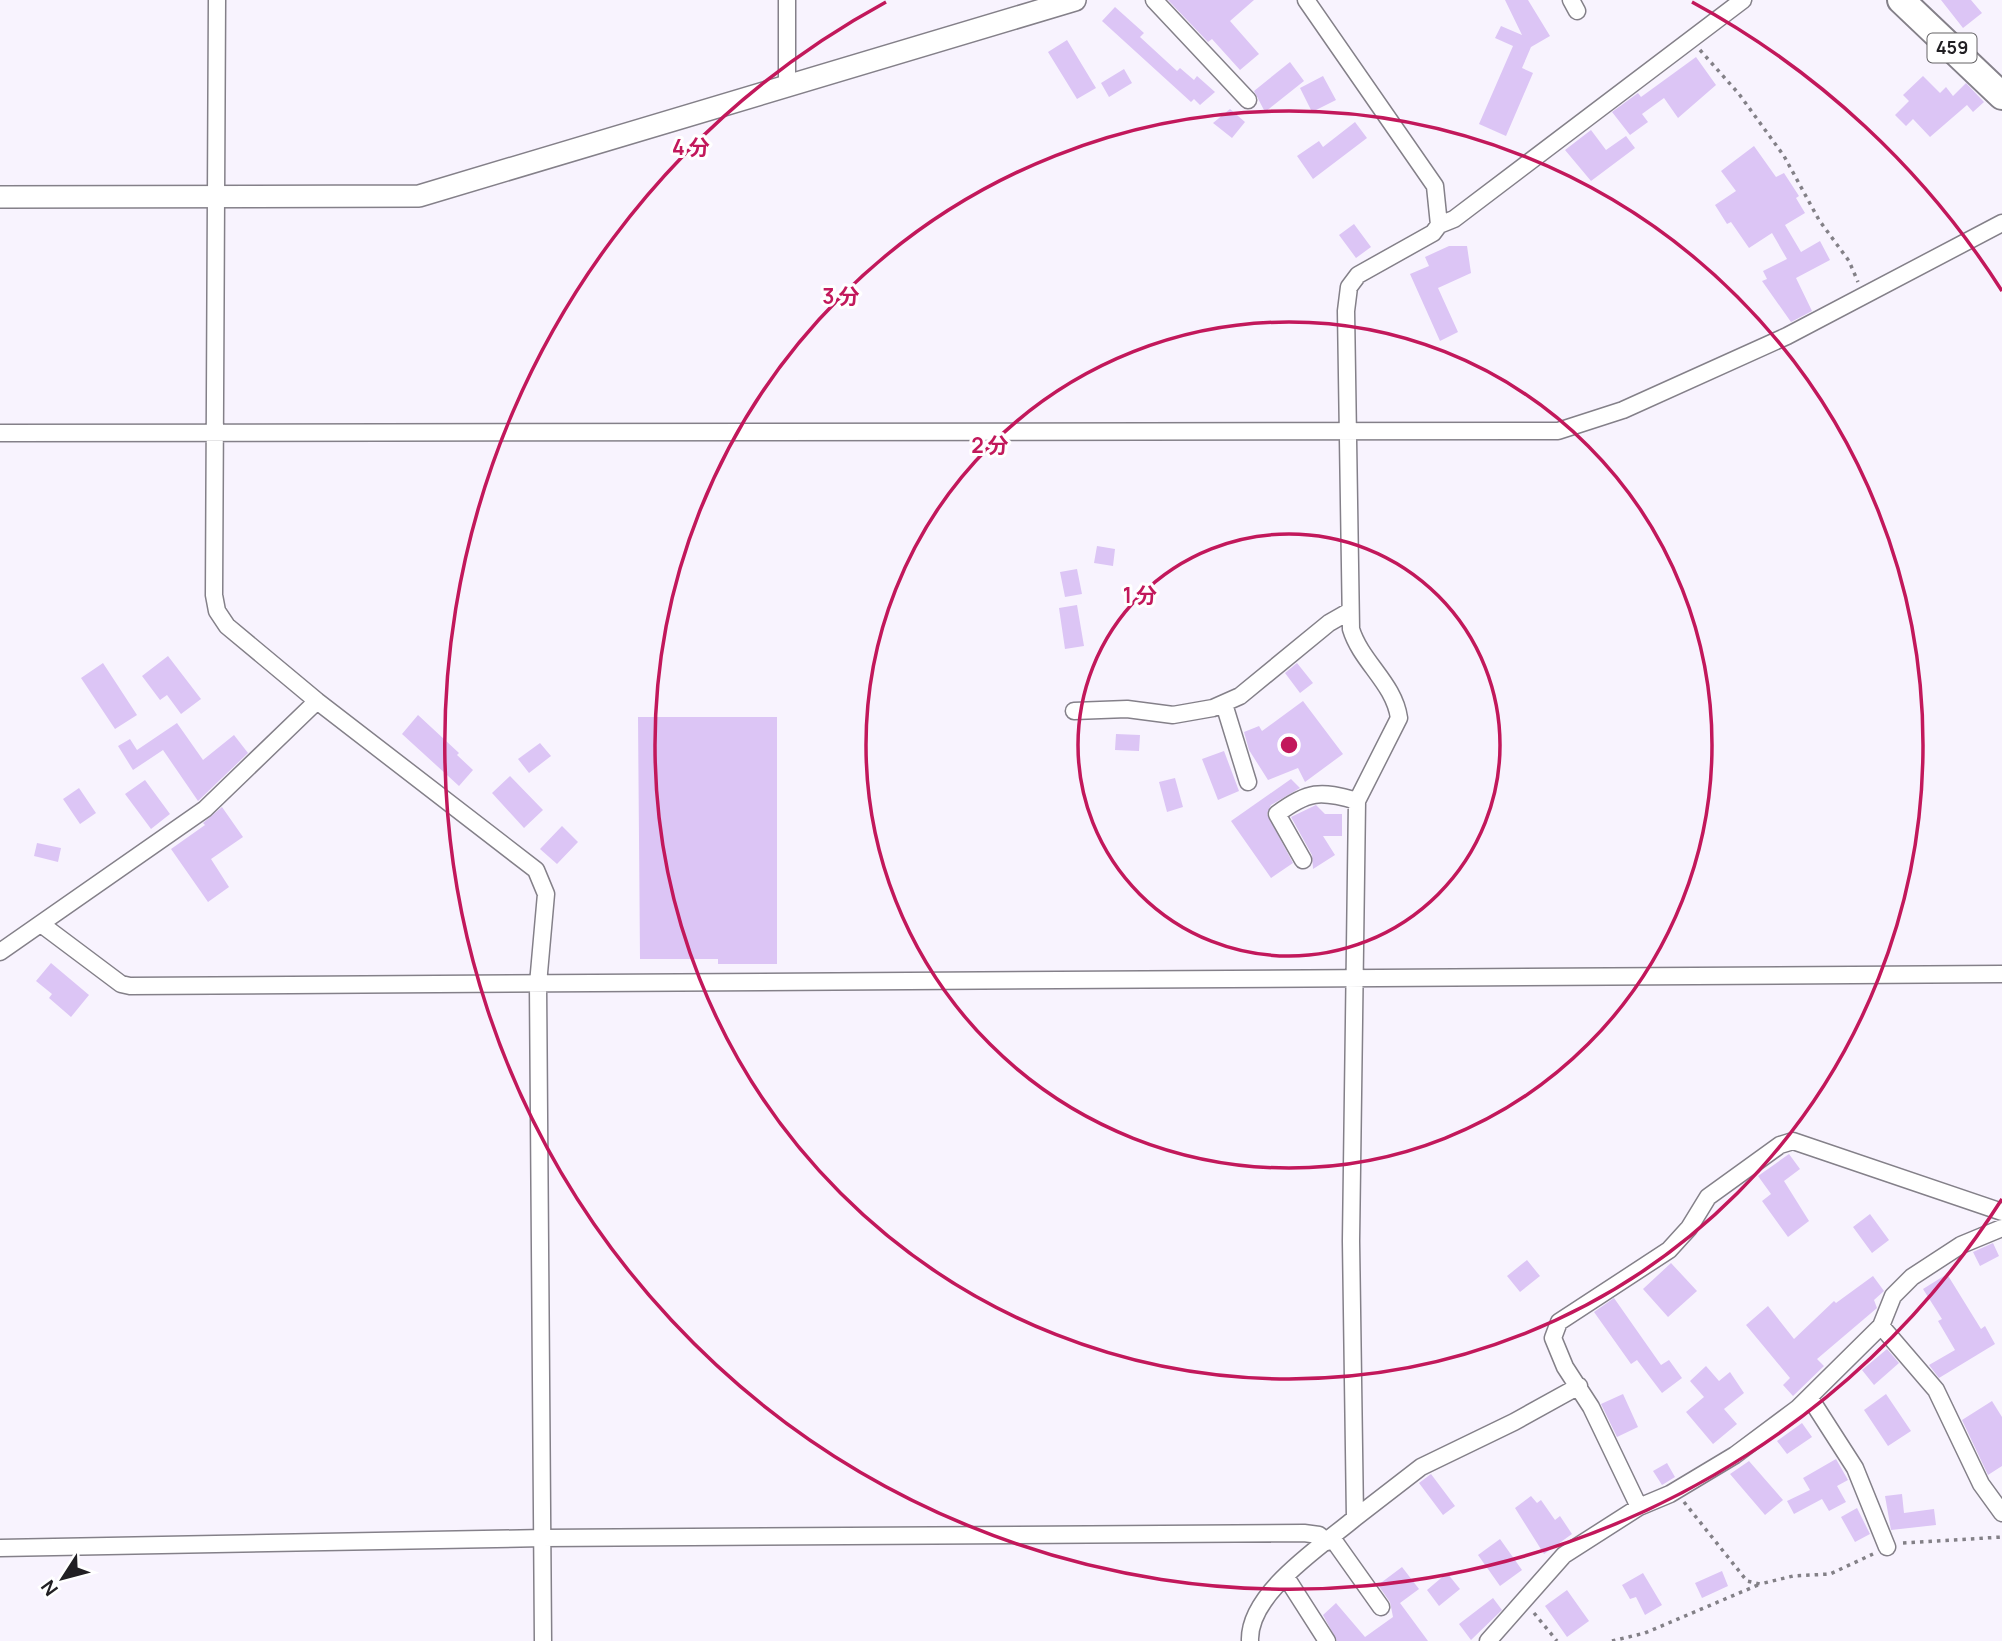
<svg xmlns="http://www.w3.org/2000/svg" width="2002" height="1641" viewBox="0 0 2002 1641" font-family="Manrope,'Noto Sans JP',sans-serif">
	<style>
		.building { fill: #dcc5f5 }
		.lines { fill: none; stroke-linecap: round; stroke-linejoin: round }
		.minor-casing { stroke: #848089; stroke-width: 19 }
		.tertiary-casing { stroke: #848089; stroke-width: 24 }
		.trunk-casing { stroke: #848089; stroke-width: 30 }
		.path { stroke: #838087; stroke-width: 3.5; stroke-dasharray: 3.5 5; stroke-linecap: butt }
		.minor { stroke: #fff; stroke-width: 16 }
		.tertiary { stroke: #fff; stroke-width: 21 }
		.trunk { stroke: #fff; stroke-width: 26 }
		.ring { fill: none; stroke: #c2185b; stroke-width: 3.5 }
		.labels { text-anchor: middle; stroke-width: 6; stroke-linejoin: round; paint-order: stroke }
		.shield { fill: #fff; stroke: #646265; stroke-width: 2 }
		.shield-label { font-size: 18px; font-weight: bold; fill: #211f23 }
		.centre { fill: #c2185b; stroke: #fff; stroke-width: 3.5 }
		.ring-label { font-size: 21px; text-anchor: middle; font-weight: bold; fill: #c2185b; stroke: #fff; stroke-width: 6; stroke-linejoin: round; paint-order: stroke }
	</style>
	<rect width="100%" height="100%" fill="#f8f3fe"/>
	<!-- building -->
	<path class="building" d="M1168 0H1254L1230 21 1259 54 1240 70 1212 39 1208 42Z
		M1505 0H1528L1550 36 1531 47 1522 68 1533 73 1506 136 1479 124 1513 46 1495 38 1501 26 1522 35Z
		M1941 0H1971L1982 13 1963 28Z
		M1115 7 1144 33 1140 37 1177 71 1180 68 1194 80 1197 76 1215 92 1200 105 1194 99 1191 102 1102 21Z
		M1067 40 1096 88 1077 99 1048 52Z
		M1696 57 1716 85 1678 118 1664 98 1642 114 1648 122 1630 135 1612 112 1638 93 1641 97Z
		M1290 62 1304 81 1265 112 1254 91Z
		M1124 69 1132 83 1109 97 1101 83Z
		M1323 76 1336 100 1312 112 1300 88Z
		M1923 76 1940 93 1946 87 1953 96 1966 83 1984 102 1973 112 1967 105 1930 137 1913 119 1906 126 1895 115 1909 101 1903 95Z
		M1230 109 1245 122 1232 138 1213 123Z
		M1355 122 1367 138 1313 179 1297 156 1319 141 1323 147Z
		M1591 130 1606 150 1626 136 1635 148 1591 181 1565 150Z
		M1754 146 1776 177 1784 173 1799 196 1796 198 1805 213 1785 225 1801 252 1820 241 1830 260 1796 278 1812 311 1791 322 1762 281 1767 279 1763 271 1787 259 1772 233 1749 248 1731 222 1727 224 1715 205 1736 191 1721 171Z
		M1354 224 1371 247 1356 258 1339 235Z
		M1449 246H1467L1471 273 1438 288 1458 332 1440 341 1410 274 1429 266 1425 257Z
		M1097 546 1115 549 1113 566 1094 563Z
		M1077 569 1082 594 1065 597 1060 572Z
		M1077 605 1084 646 1065 649 1059 608Z
		M168 656 201 699 181 714 167 695 160 700 142 676Z
		M103 663 137 715 115 729 81 678Z
		M1297 663 1313 683 1300 693 1285 673Z
		M1303 701 1343 754 1305 782 1298 768 1268 780 1249 750 1244 732 1259 726 1262 731Z
		M418 715 459 753 457 755 473 770 459 786 402 734Z
		M638 717H777V964H718V959H640Z
		M177 723 203 760 234 735 248 753 198 801 163 750 133 770 118 746 130 739 137 750Z
		M1116 734 1140 735 1139 751 1115 750Z
		M540 743 551 756 529 773 518 759Z
		M1224 751 1239 791 1218 800 1202 759Z
		M510 776 543 810 524 828 492 793Z
		M1175 778 1183 807 1167 812 1159 782Z
		M1291 779 1300 788 1271 805 1267 814 1293 863 1271 878 1231 821Z
		M145 780 170 814 151 829 125 794Z
		M79 788 96 813 80 824 63 799Z
		M1316 805 1325 814H1342V836H1323L1335 855 1313 869 1312 855 1291 817Z
		M222 807 243 837 211 859 229 887 208 902 171 849 205 825 203 823Z
		M562 826 578 842 557 864 540 849Z
		M37 843 61 848 58 862 34 856Z
		M51 963 89 995 71 1017 49 998 52 994 36 981Z
		M1789 1154 1800 1169 1784 1181 1809 1221 1788 1237 1762 1201 1771 1194 1758 1176Z
		M1870 1214 1889 1240 1872 1253 1853 1227Z
		M1993 1243 1999 1256 1980 1266 1973 1252Z
		M1527 1260 1540 1276 1520 1292 1507 1276Z
		M1671 1263 1697 1291 1668 1317 1643 1289Z
		M1947 1274 1981 1329 1985 1326 1995 1344 1939 1378 1929 1365 1955 1350 1938 1321 1942 1319 1923 1289Z
		M1873 1276 1884 1291 1874 1300 1877 1308 1817 1359 1824 1366 1793 1396 1783 1385 1790 1378 1746 1325 1768 1306 1794 1339 1834 1301 1836 1303Z
		M1614 1298 1661 1365 1669 1360 1682 1378 1662 1393 1637 1360 1631 1364 1594 1312Z
		M1887 1349 1899 1363 1874 1385 1862 1370Z
		M1706 1366 1719 1381 1730 1372 1744 1393 1724 1409 1737 1424 1713 1444 1686 1412 1704 1397 1690 1381Z
		M1623 1394 1638 1427 1617 1437 1601 1404Z
		M1886 1394 1911 1431 1888 1446 1864 1410Z
		M1992 1401 2002 1417V1466L1988 1475 1962 1420Z
		M1802 1423 1812 1437 1787 1454 1777 1441Z
		M1836 1459 1848 1480 1837 1486 1846 1502 1829 1511 1822 1499 1794 1514 1787 1501 1810 1490 1803 1478Z
		M1749 1461 1783 1500 1765 1515 1730 1474Z
		M1667 1463 1675 1477 1662 1485 1653 1471Z
		M1431 1474 1455 1506 1443 1515 1419 1483Z
		M1902 1494 1904 1513 1934 1509 1936 1525 1891 1530 1885 1496Z
		M1531 1496 1537 1503 1541 1500 1555 1520 1560 1516 1572 1534 1544 1554 1515 1508Z
		M1857 1508 1870 1534 1855 1542 1841 1517Z
		M1500 1539 1522 1570 1500 1586 1478 1555Z
		M1402 1567 1419 1589 1400 1603 1428 1641H1337L1323 1615 1336 1603 1365 1637 1393 1617 1390 1602 1378 1585Z
		M1722 1571 1728 1586 1702 1598 1695 1583Z
		M1447 1573 1460 1589 1439 1606 1427 1590Z
		M1643 1573 1662 1605 1645 1615 1636 1597 1630 1599 1622 1585Z
		M1567 1590 1589 1621 1567 1637 1545 1606Z
		M1493 1598 1502 1610 1471 1640 1459 1624Z"/>
	<g class="lines">
		<defs>
			<path id="minor" d="M217 0 214 595 217 611 227 626 317 701 536 870 546 894 538 984 543 1641
				M1154 0 1248 100
				M1306 0 1435 186 1439 225
				M1571 0 1577 11
				M787 86V0
				M0 433 1558 431 1623 410 1787 336 2002 223
				M1224 704 1248 782
				M1074 711 1127 709 1173 715 1213 708 1240 696 1329 623 1350 611
				M1303 860 1277 814C1308 791 1320 790 1357 801
				M41 924 121 984 130 986 2002 974
				M0 952 205 809 317 701
				M1881 1326 1936 1390 1981 1484 2002 1513
				M1810 1398 1855 1468 1887 1547
				M1639 1507 1591 1407 1565 1367 1553 1338 1559 1322 1669 1250 1689 1228 1708 1197 1780 1145 1793 1141 2002 1212
				M1355 1518 1421 1467 1514 1422 1579 1386
				M1332 1538 1381 1607
				M0 1548 544 1538 1304 1533 1319 1535 1327 1542
				M1286 1577 1327 1641
				M1250 1641C1248 1593 1322 1546 1355 1518L1351 1241 1357 801 1399 718C1394 683 1361 662 1351 629L1346 311 1349 287 1358 275 1433 233 1439 225 1454 219 1743 0
				M1488 1641 1564 1555 1639 1507 1670 1494 1735 1455 1798 1408 1881 1326 1893 1296 1912 1277 1961 1245 2002 1228"/>
			<path id="tertiary" d="M0 197 419 196 1075 0"/>
			<path id="trunk" d="M1901 0 2002 96"/>
		</defs>
		<!-- minor casing -->
		<use href="#minor" class="minor-casing"/>
		<!-- tertiary casing -->
		<use href="#tertiary" class="tertiary-casing"/>
		<!-- trunk casing -->
		<use href="#trunk" class="trunk-casing"/>
		<!-- path -->
		<path class="path" d="M1700 50 1739 94 1784 156 1819 220 1849 261 1858 282
			M1684 1502 1747 1581 1760 1584 1793 1576 1830 1574 1873 1554
			M1903 1543 2002 1537
			M1534 1613 1557 1641
			M1612 1641 1645 1633 1758 1585"/>
		<!-- minor -->
		<use href="#minor" class="minor"/>
		<!-- tertiary -->
		<use href="#tertiary" class="tertiary"/>
		<!-- trunk -->
		<use href="#trunk" class="trunk"/>
	</g>
	<!-- distance rings -->
	<g class="ring">
		<circle cx="1289" cy="745" r="211"/>
		<circle cx="1289" cy="745" r="423"/>
		<circle cx="1289" cy="745" r="634"/>
		<path d="M2002 1199A845 845 0 1 1 886 2M1692 2A845 845 0 0 1 2002 291"/>
	</g>
	<g class="labels">
		<!-- shield labels -->
		<rect class="shield" x="1927.5" y="33.5" width="49" height="29" rx="5"/>
		<g class="shield-label">
			<text x="1952" y="54">459</text>
		</g>
	</g>
	<circle cx="1289" cy="745" r="10" class="centre"/>
	<g class="ring-label">
		<text x="691" y="155">4 分</text>
		<text x="841" y="304">3 分</text>
		<text x="990" y="453">2 分</text>
		<text x="1140" y="603">1 分</text>
	</g>
	<!-- north arrow -->
	<g transform="translate(63 1578) rotate(234)" stroke="#ffffff" stroke-width="5" paint-order="stroke">
	<path d="M0-5L12 26L0 18L-12 26Z" fill="#211f23"/>
	<text y="-10" font-size="19" font-weight="bold" text-anchor="middle" fill="#211f23">N</text>
	</g>
</svg>
